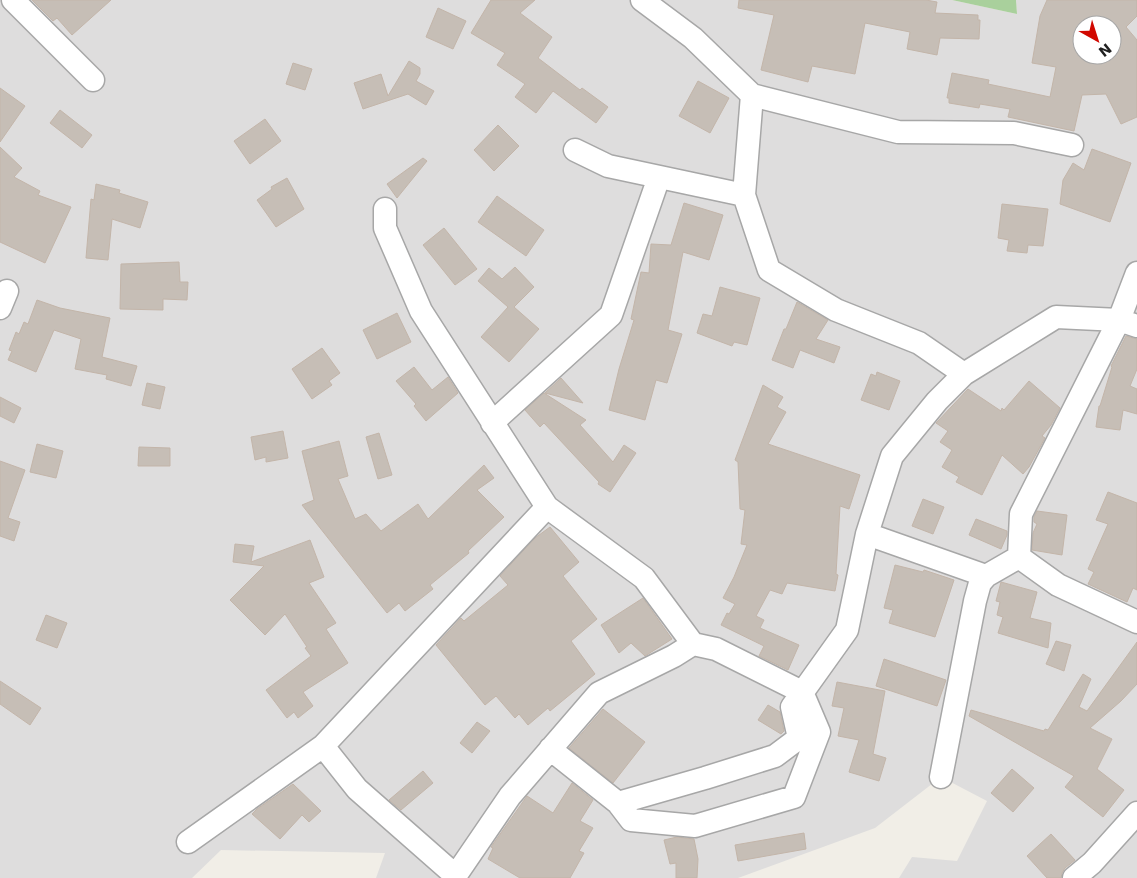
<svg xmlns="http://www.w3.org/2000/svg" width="1137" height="878" viewBox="0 0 1137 878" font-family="'DejaVu Sans',sans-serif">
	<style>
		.residential { fill: #dedddd; fill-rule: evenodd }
		.forest { fill: #a9d09c }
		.building { fill: #c6beb6; stroke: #c3b5a9; fill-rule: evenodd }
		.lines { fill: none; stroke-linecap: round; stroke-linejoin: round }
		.minor-casing { stroke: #a7a7a7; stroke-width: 25 }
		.minor { stroke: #fff; stroke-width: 22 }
	</style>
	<rect width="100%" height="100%" fill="#f1eee7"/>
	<!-- residential -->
	<path class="residential" d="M0 0H952L1017 14 1016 0H1137V878H899L912 857 957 861 987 801 941 777 875 828 738 878H376L385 853 221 850 192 878H0ZM1082 25H1112V55H1082Z"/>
	<!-- forest -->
	<path class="forest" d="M952 0H1016L1017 14Z"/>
	<!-- building -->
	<path class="building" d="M32 0H111L72 35 57 18 53 21Z
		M491 0H535L520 13 552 37 538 58 580 90 582 88 608 107 596 123 553 91 536 113 515 97 525 84 497 65 505 53 471 33Z
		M739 0H926L937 2 935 13 978 15V20H980L979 39 940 38 937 55 907 49 910 32 865 23 855 74 812 66 808 82 761 70 774 15 738 8Z
		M1047 0H1137V16L1126 27 1137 40V117L1121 124 1106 94 1082 95 1074 131 1008 117 1010 109 980 104 979 108 949 103V98H947L952 73 989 80 988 84 1050 97 1056 67 1032 63 1040 16ZM1082 25H1112V55H1082Z
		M438 8 466 21 453 49 426 37Z
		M409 61 420 68V74L416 81 434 91 426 105 408 94 363 109 354 83 381 74 388 96Z
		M293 63 312 69 305 90 286 84Z
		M698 81 729 98 710 133 679 116Z
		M0 88 25 106 0 142Z
		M60 110 92 135 82 148 50 123Z
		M265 119 281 141 250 164 234 141Z
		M498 125 519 146 494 171 474 150Z
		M0 147 22 168 14 177 40 191 38 195 71 207 45 263 0 242Z
		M1092 149 1131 163 1110 222 1060 204 1063 180 1073 163 1084 170Z
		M423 158 427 161 397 198 387 184Z
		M287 178 304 209 276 227 257 200 272 189 271 187Z
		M96 184 120 190 119 193 148 202 140 228 112 219 108 260 86 258 91 199 94 200Z
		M497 196 544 230 526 256 478 222Z
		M684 203 723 215 709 260 683 252 668 330 682 334 667 383 656 380 645 420 609 410 619 369 634 320 631 319 641 272 649 273 651 244 671 245Z
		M1002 204 1048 209 1043 246 1028 245 1027 253 1007 251 1009 240 998 238Z
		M444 228 477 269 455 285 423 245Z
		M179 262 180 282H188L187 300 163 299V310L120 309 121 264Z
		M515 267 534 287 514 307 539 329 509 362 481 337 508 307 478 281 489 268 502 279Z
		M720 287 760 298 747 345 734 342 732 346 697 333 703 314 712 316Z
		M37 300 60 308 110 318 102 357 137 366 131 386 106 379 107 375 75 369 81 339 54 330 36 372 8 360 12 351 9 350 16 332 19 334 24 322 28 324Z
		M797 302 828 320 816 339 840 347 834 363 800 350 793 368 772 360 784 329H786Z
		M397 313 411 342 377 359 363 330Z
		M1126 336 1137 339V369L1130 386 1137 389V414L1123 410 1120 430 1096 427 1099 406H1100L1112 367 1111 366Z
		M322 348 340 373 329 381 332 385 312 399 292 369Z
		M414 367 432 390 448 377 458 393 426 421 414 406 416 404 396 381Z
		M877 372 900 381 889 410 861 400 871 374 876 376Z
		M561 378 583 403 545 393Z
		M1029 381 1060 408 1051 425 1042 436 1045 438 1029 467 1023 474 1002 455 982 495 956 482 959 477 942 467 952 450 940 442 948 431 936 423 968 389 1001 411 1002 408 1004 410Z
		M147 383 165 387 160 409 142 405Z
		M763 385 783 397 777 407 786 412 768 444 860 475 849 509 840 506 836 574 838 575 835 591 787 583 782 594 770 590 756 616 764 620 760 628 799 645 788 670 759 656 764 646 721 625 727 613 729 614 735 604 723 598 734 577 747 545 741 544 745 510 740 509 738 462 735 460Z
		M544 393 586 420 580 425 613 462 624 445 636 453 610 492 598 484 599 482 544 423 540 427 525 410Z
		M0 397 21 408 14 423 0 416Z
		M283 431 288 458 266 462V457L255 460 251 437Z
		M379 433 392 475 378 479 366 437Z
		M339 441 348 476 338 479 355 519 366 514 381 531 418 504 428 519 484 465 494 478 477 490 504 517 468 551 469 553 430 585 433 589 405 611 399 603 387 613 302 505 314 500 302 451Z
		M37 444 63 451 56 478 30 472Z
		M139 447 170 448V466H138Z
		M0 461 25 470 8 518 20 522 14 541 0 536Z
		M1108 492 1137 503V590L1133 588 1127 602 1088 584 1094 572 1088 569 1108 524 1096 520Z
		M923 499 944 507 933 534 912 526Z
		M1037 511 1067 515 1062 555 1032 550 1033 533 1037 524 1034 522V517Z
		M976 519 1007 531V535L1001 549 969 535Z
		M550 527 579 562 563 576 597 619 571 641 595 674 550 711 548 708 528 725 519 714 515 718 496 696 485 705 436 645 461 618 464 621 508 585 500 576 535 538Z
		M310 540 324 577 309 583 336 623 326 629 348 663 303 692 313 706 298 718 294 712 287 718 266 690 311 656 305 648 307 647 285 614 265 635 230 600 264 566 233 562 235 544 254 546 251 562Z
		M895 565 923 572 924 570 954 580 935 637 889 623 893 610 884 608Z
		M1001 582 1037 592 1030 618 1051 623 1048 648 998 633 1003 617 997 615 1000 602 996 601Z
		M643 598 672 639 645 656 631 643 619 653 601 625Z
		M46 615 67 623 57 648 36 640Z
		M1056 641 1071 645 1064 671 1046 664Z
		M1137 642V684L1121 701 1090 728 1112 739 1097 769 1124 790 1103 817 1065 787 1074 776 969 716 971 710 1044 731 1045 729 1048 730 1083 674 1091 679 1079 707 1087 711Z
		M884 659 946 680 937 706 876 686Z
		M0 681 41 708 30 725 0 704Z
		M837 682 885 691 873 754 886 758 879 781 849 772 859 740 838 736 844 708 832 706Z
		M768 705 780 712 784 731 781 734 758 720Z
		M603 709 645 742 613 783 569 748Z
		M477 722 490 731 472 753 460 743Z
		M1012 769 1034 788 1013 812 991 793Z
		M423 771 433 783 401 810 389 800Z
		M572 783 593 800 580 821 593 828 579 851 584 853 570 878H520L488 859 493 848 491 847 527 796 553 813Z
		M293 784 321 811 309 822 302 815 280 839 252 814 257 809Z
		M804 833 806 849 738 861 735 845Z
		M1051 834 1075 860 1065 868 1062 873 1061 878H1047L1027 856Z
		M677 837 694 839 698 859 697 878H676V863L670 864 664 840Z"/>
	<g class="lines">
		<defs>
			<path id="minor" d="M13 0 93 80
				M642 0 693 38 752 95 744 195 769 270 836 310 919 343 964 374
				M752 95 898 132 1014 133 1072 145
				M575 150 608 166 744 195
				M385 209V228L421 311 547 507 644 578 693 644
				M0 308 7 291
				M492 423 611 315 659 177
				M867 534 986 576
				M1019 557 1058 585 1137 622
				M323 746 357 789 456 876
				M550 749 618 803 705 778 775 756 799 738 792 707 847 630 867 534 892 456 937 401 964 374 1056 317 1119 320 1137 326
				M941 777 975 601 980 583 986 576 1019 557 1021 514 1119 320 1137 273
				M188 842 323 746 547 507
				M454 878 510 796 599 693 674 656 693 644 716 649 802 692 819 732 794 797 695 826 631 820 618 803
				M1074 878 1092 863 1137 813"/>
		</defs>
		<!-- minor casing -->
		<use href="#minor" class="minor-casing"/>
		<!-- minor -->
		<use href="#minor" class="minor"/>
	</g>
	<!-- north arrow -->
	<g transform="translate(1097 40) rotate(141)"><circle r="24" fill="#ffffff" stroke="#a6a6a6"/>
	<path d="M0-4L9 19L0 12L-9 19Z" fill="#d10800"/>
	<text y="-8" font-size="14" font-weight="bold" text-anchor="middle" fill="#202020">N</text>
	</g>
</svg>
